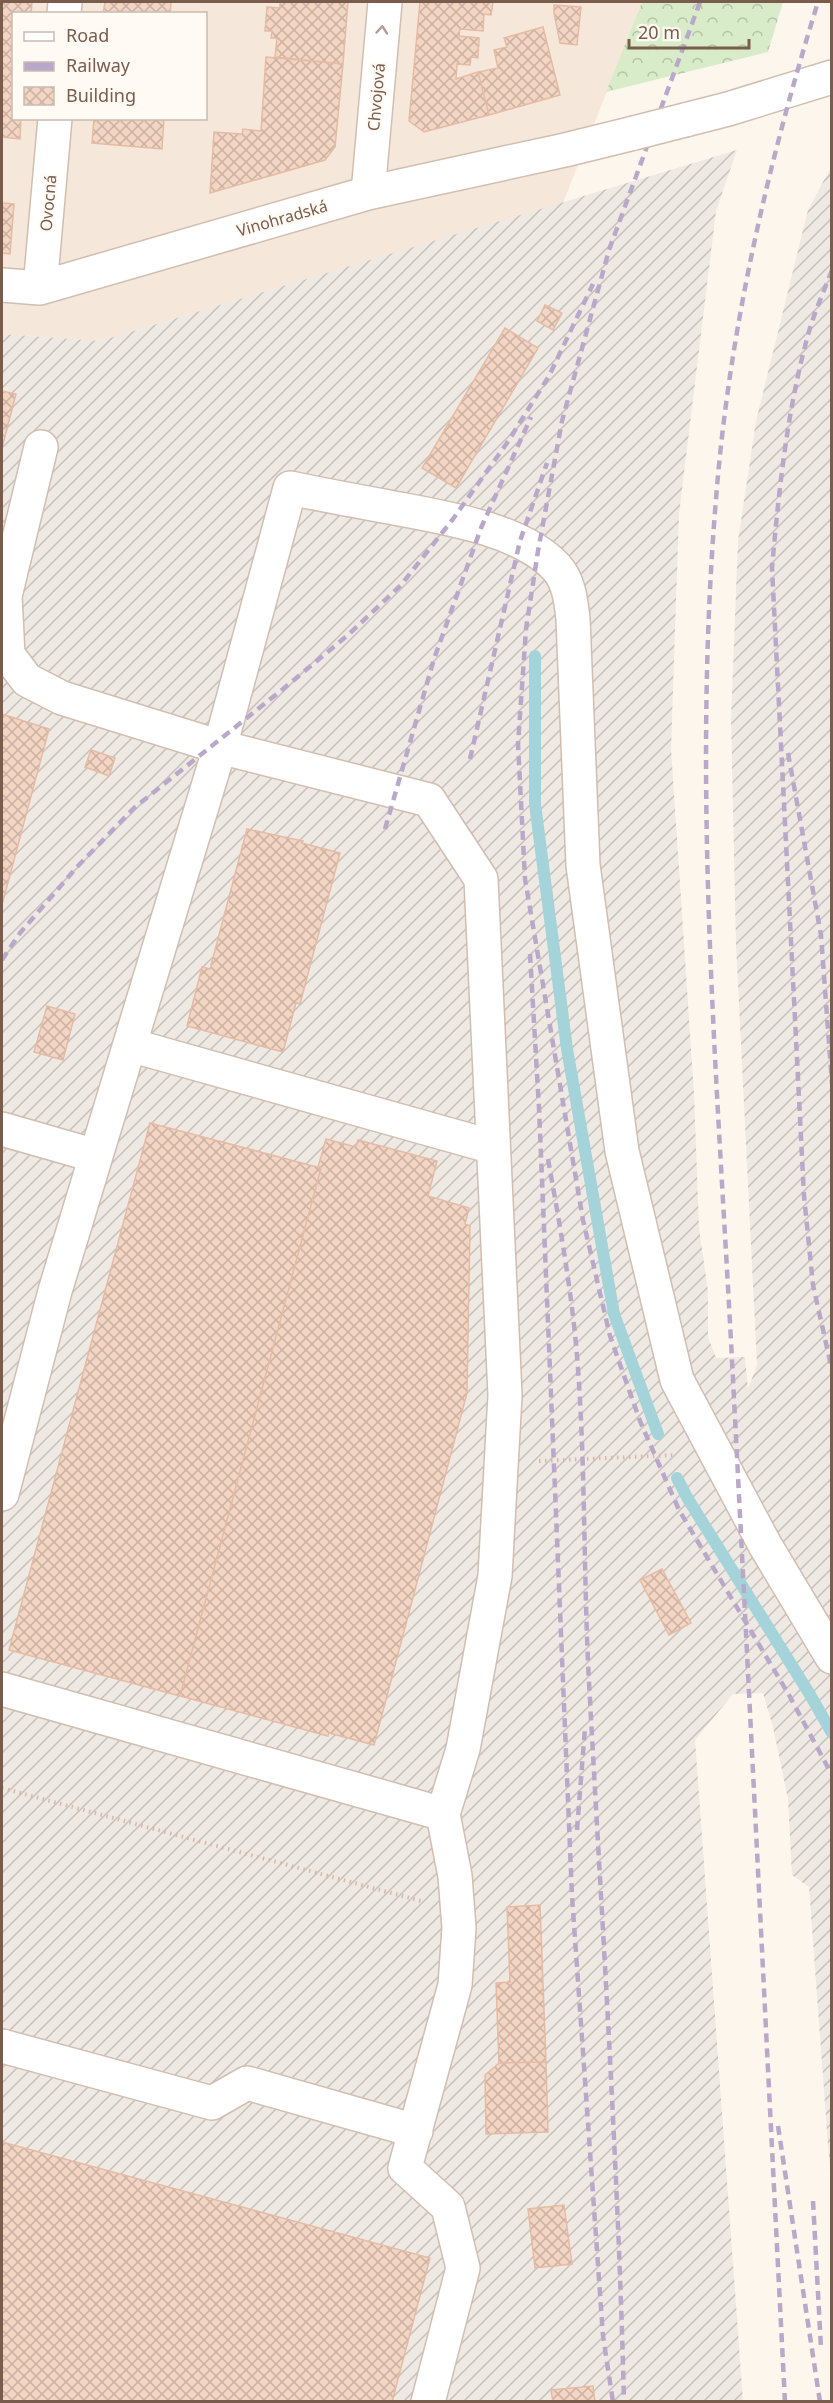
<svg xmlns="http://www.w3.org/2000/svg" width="833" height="2403" viewBox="0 0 833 2403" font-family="'Noto Sans',sans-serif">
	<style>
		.residential { fill: #f5e8da; fill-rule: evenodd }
		.industrial { fill: url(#industrial-furrows) }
		.forest { fill: url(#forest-crowns) }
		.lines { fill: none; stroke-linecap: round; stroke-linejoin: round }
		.stream { stroke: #a5d3da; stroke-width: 12 }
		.building { fill: url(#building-cross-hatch); stroke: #e6bba3; stroke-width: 1.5 }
		.minor-casing { stroke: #d1beb0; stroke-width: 36 }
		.path { stroke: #d9b8a5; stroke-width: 4; stroke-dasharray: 1.5 4.5; stroke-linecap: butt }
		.minor { stroke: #fff; stroke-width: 33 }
		.rail { stroke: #b9a8c9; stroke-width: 4.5; stroke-dasharray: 9 6; stroke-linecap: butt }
		.minor-bridge-casing { stroke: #d1beb0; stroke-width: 36; stroke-linecap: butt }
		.minor-bridge { stroke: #fff; stroke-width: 33 }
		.oneway { stroke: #af9d94 }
		.labels { text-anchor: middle; stroke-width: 4.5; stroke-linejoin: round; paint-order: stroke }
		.street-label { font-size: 16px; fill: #7a5c4d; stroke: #fffaf3 }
	</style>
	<defs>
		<pattern id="industrial-furrows" width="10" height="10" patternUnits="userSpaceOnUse" patternTransform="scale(1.5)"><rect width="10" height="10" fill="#efe9e4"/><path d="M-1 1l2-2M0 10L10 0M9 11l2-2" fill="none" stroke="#c7c0bb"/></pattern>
		<pattern id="forest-crowns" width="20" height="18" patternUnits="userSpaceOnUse" patternTransform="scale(1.5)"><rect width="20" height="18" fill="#d8ecc9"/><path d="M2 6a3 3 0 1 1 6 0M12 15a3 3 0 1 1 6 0" fill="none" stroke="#b4c2a5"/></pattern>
		<pattern id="building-cross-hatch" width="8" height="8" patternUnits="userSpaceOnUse" patternTransform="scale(1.5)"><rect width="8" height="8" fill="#f3d5c3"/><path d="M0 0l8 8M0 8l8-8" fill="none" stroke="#cab0a1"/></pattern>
	</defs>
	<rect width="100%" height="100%" fill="#fdf6ec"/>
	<!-- residential -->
	<path class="residential" d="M2 2H642L563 203 100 341 2 334ZM14 14H206V118H14Z"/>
	<!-- industrial -->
	<path class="industrial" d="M737 150 716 211 679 514 671 749 694 1093 699 1228 708 1291V1337L716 1358 745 1357 748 1389 757 1365 736 944 731 719 738 541 756 421 808 210 831 167 832 2199 809 1887 792 1875 788 1799 773 1727 763 1693 733 1694 695 1740 743 2401H2V334L100 341Z"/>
	<!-- forest -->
	<path class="forest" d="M642 2H783L768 52 606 92Z"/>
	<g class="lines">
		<!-- stream -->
		<path class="stream" d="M535 656V804L567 1049 614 1314 658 1434
			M677 1478 688 1499 809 1693 832 1733"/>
	</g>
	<!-- building -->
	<path class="building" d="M2 2H32L31 14H14V68L2 67Z
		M105 2H171L170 14H103Z
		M280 2H348L343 64 275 57 277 38H271L272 31H265L267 7 280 8Z
		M420 2H493L491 15 484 14 483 31 460 29 459 36 479 38 478 58 471 57 470 65 457 64 456 79 478 72 489 115 424 132 409 121Z
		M554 5 581 7 577 45 560 43 554 13Z
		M543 27 560 95 489 115 478 72 498 68 494 50 507 47 504 38Z
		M266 57 343 64 335 147 325 160 210 193 214 132 242 134 243 129 261 131Z
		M2 67 14 68V118H21L20 139 2 137Z
		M94 118H164L162 149 92 143Z
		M2 203 14 204 10 254 2 253Z
		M545 305 562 313 553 330 537 321Z
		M505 328 538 348 456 488 422 468Z
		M2 391 16 394 2 448Z
		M2 714 49 729 2 905Z
		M91 750 115 758 109 776 85 767Z
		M247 829 303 841 302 843 340 853 300 1004 296 1003 283 1052 187 1026 202 967 210 969Z
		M47 1006 75 1014 63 1060 34 1052Z
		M150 1123 321 1168 180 1696 9 1650Z
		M326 1139 356 1147 358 1140 437 1161 428 1196 469 1208 465 1224 470 1226 467 1393 374 1745 329 1733 328 1736 180 1696 321 1168 318 1167Z
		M662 1569 691 1623 669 1635 640 1580Z
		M540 1905 546 2062 499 2063 496 1983 510 1982 507 1907Z
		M546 2062 548 2132 486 2134 485 2075 499 2063Z
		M2 2142 430 2258 392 2402H2Z
		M564 2205 572 2264 535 2268 528 2209Z
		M593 2386 595 2402H553L551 2390Z"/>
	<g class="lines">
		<defs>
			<path id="minor" d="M64 14 65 2
				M685 120 728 109 832 77
				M368 193 385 2
				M2 285 40 288 368 193 565 150 634 133
				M40 288 55 118
				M41 447 5 596 8 655 27 680 62 698 220 747 429 800 481 879 505 1395 495 1576 463 1749 443 1814 455 1876 459 1928 455 1985 405 2168 448 2207 463 2268 428 2402
				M130 1045 493 1147
				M2 1129 96 1156
				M2 1494 55 1291 220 747 290 488C323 495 356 501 389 507 440 517 520 528 556 567 569 581 571 601 573 619L583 865 622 1151 677 1380 765 1545 832 1657
				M2 1689 443 1814
				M2 2046 212 2103 247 2083 416 2131"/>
		</defs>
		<!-- minor casing -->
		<use href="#minor" class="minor-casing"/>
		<!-- path -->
		<path class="path" d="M539 1461 676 1455
			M2 1788 421 1901"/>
		<!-- minor -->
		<use href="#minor" class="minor"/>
		<!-- rail -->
		<path class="rail" d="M700 2 609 250 562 421 538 551 526 629 518 744 525 879 583 1220 610 1336 640 1421 679 1510 789 1695 832 1775
			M832 270C824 291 814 313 808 335 787 411 779 489 772 568L804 1196 813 1285 832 1370
			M788 753 821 935 832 1084
			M470 759 520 541 547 463
			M385 829 434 659 481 528 531 417
			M530 954 539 1108 572 1896 603 2336 613 2402
			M2 960 20 933 77 867 134 808 283 689 348 635 401 585 453 519 507 443 549 376 593 284
			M548 1159C559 1220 570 1282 576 1344 586 1457 583 1570 589 1682 602 1922 618 2162 624 2402
			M577 1830 585 1728
			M778 2126 820 2402
			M813 2201 821 2348
			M785 2402C767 2054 750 1707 732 1360 717 1074 692 786 716 499 729 331 768 163 818 2"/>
		<defs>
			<path id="minor-bridge" d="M634 133 685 120"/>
		</defs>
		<!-- minor-bridge casing -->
		<use href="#minor-bridge" class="minor-bridge-casing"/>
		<!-- minor-bridge -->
		<use href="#minor-bridge" class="minor-bridge"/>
	</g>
	<!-- one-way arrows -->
	<defs><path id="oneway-chevron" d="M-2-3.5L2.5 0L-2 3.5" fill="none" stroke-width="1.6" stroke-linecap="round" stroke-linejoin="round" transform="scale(1.5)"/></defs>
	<use class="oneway" href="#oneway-chevron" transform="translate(382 30) rotate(-85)"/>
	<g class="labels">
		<!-- street labels -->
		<g class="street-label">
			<text transform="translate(376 97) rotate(-85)" y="6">Chvojová</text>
			<text transform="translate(48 203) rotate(-85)" y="6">Ovocná</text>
			<text transform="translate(282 218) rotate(-16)" y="6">Vinohradská</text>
		</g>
	</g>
	<!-- border -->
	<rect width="833" height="2403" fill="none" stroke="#7a5c4d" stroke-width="6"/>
	<!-- legend -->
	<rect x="12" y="12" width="195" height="108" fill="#fffaf3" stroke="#cabbb1" stroke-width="1.5"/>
	<rect x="24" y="32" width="30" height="9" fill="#ffffff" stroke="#cabbb1" stroke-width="1.5"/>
	<text x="66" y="42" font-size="18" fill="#7a5c4d">Road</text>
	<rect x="24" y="62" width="30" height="9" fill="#b9a8c9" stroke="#cabbb1" stroke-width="1.5"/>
	<text x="66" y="72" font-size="18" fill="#7a5c4d">Railway</text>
	<rect x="24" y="87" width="30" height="18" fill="url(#building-cross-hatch)" stroke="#cabbb1" stroke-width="1.5"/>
	<text x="66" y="102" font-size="18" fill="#7a5c4d">Building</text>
	<!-- scale -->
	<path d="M629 39v9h120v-9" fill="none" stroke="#7a5c4d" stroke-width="3"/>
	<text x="638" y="39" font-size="18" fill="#7a5c4d" stroke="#fffaf3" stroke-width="4.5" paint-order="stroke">20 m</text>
</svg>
